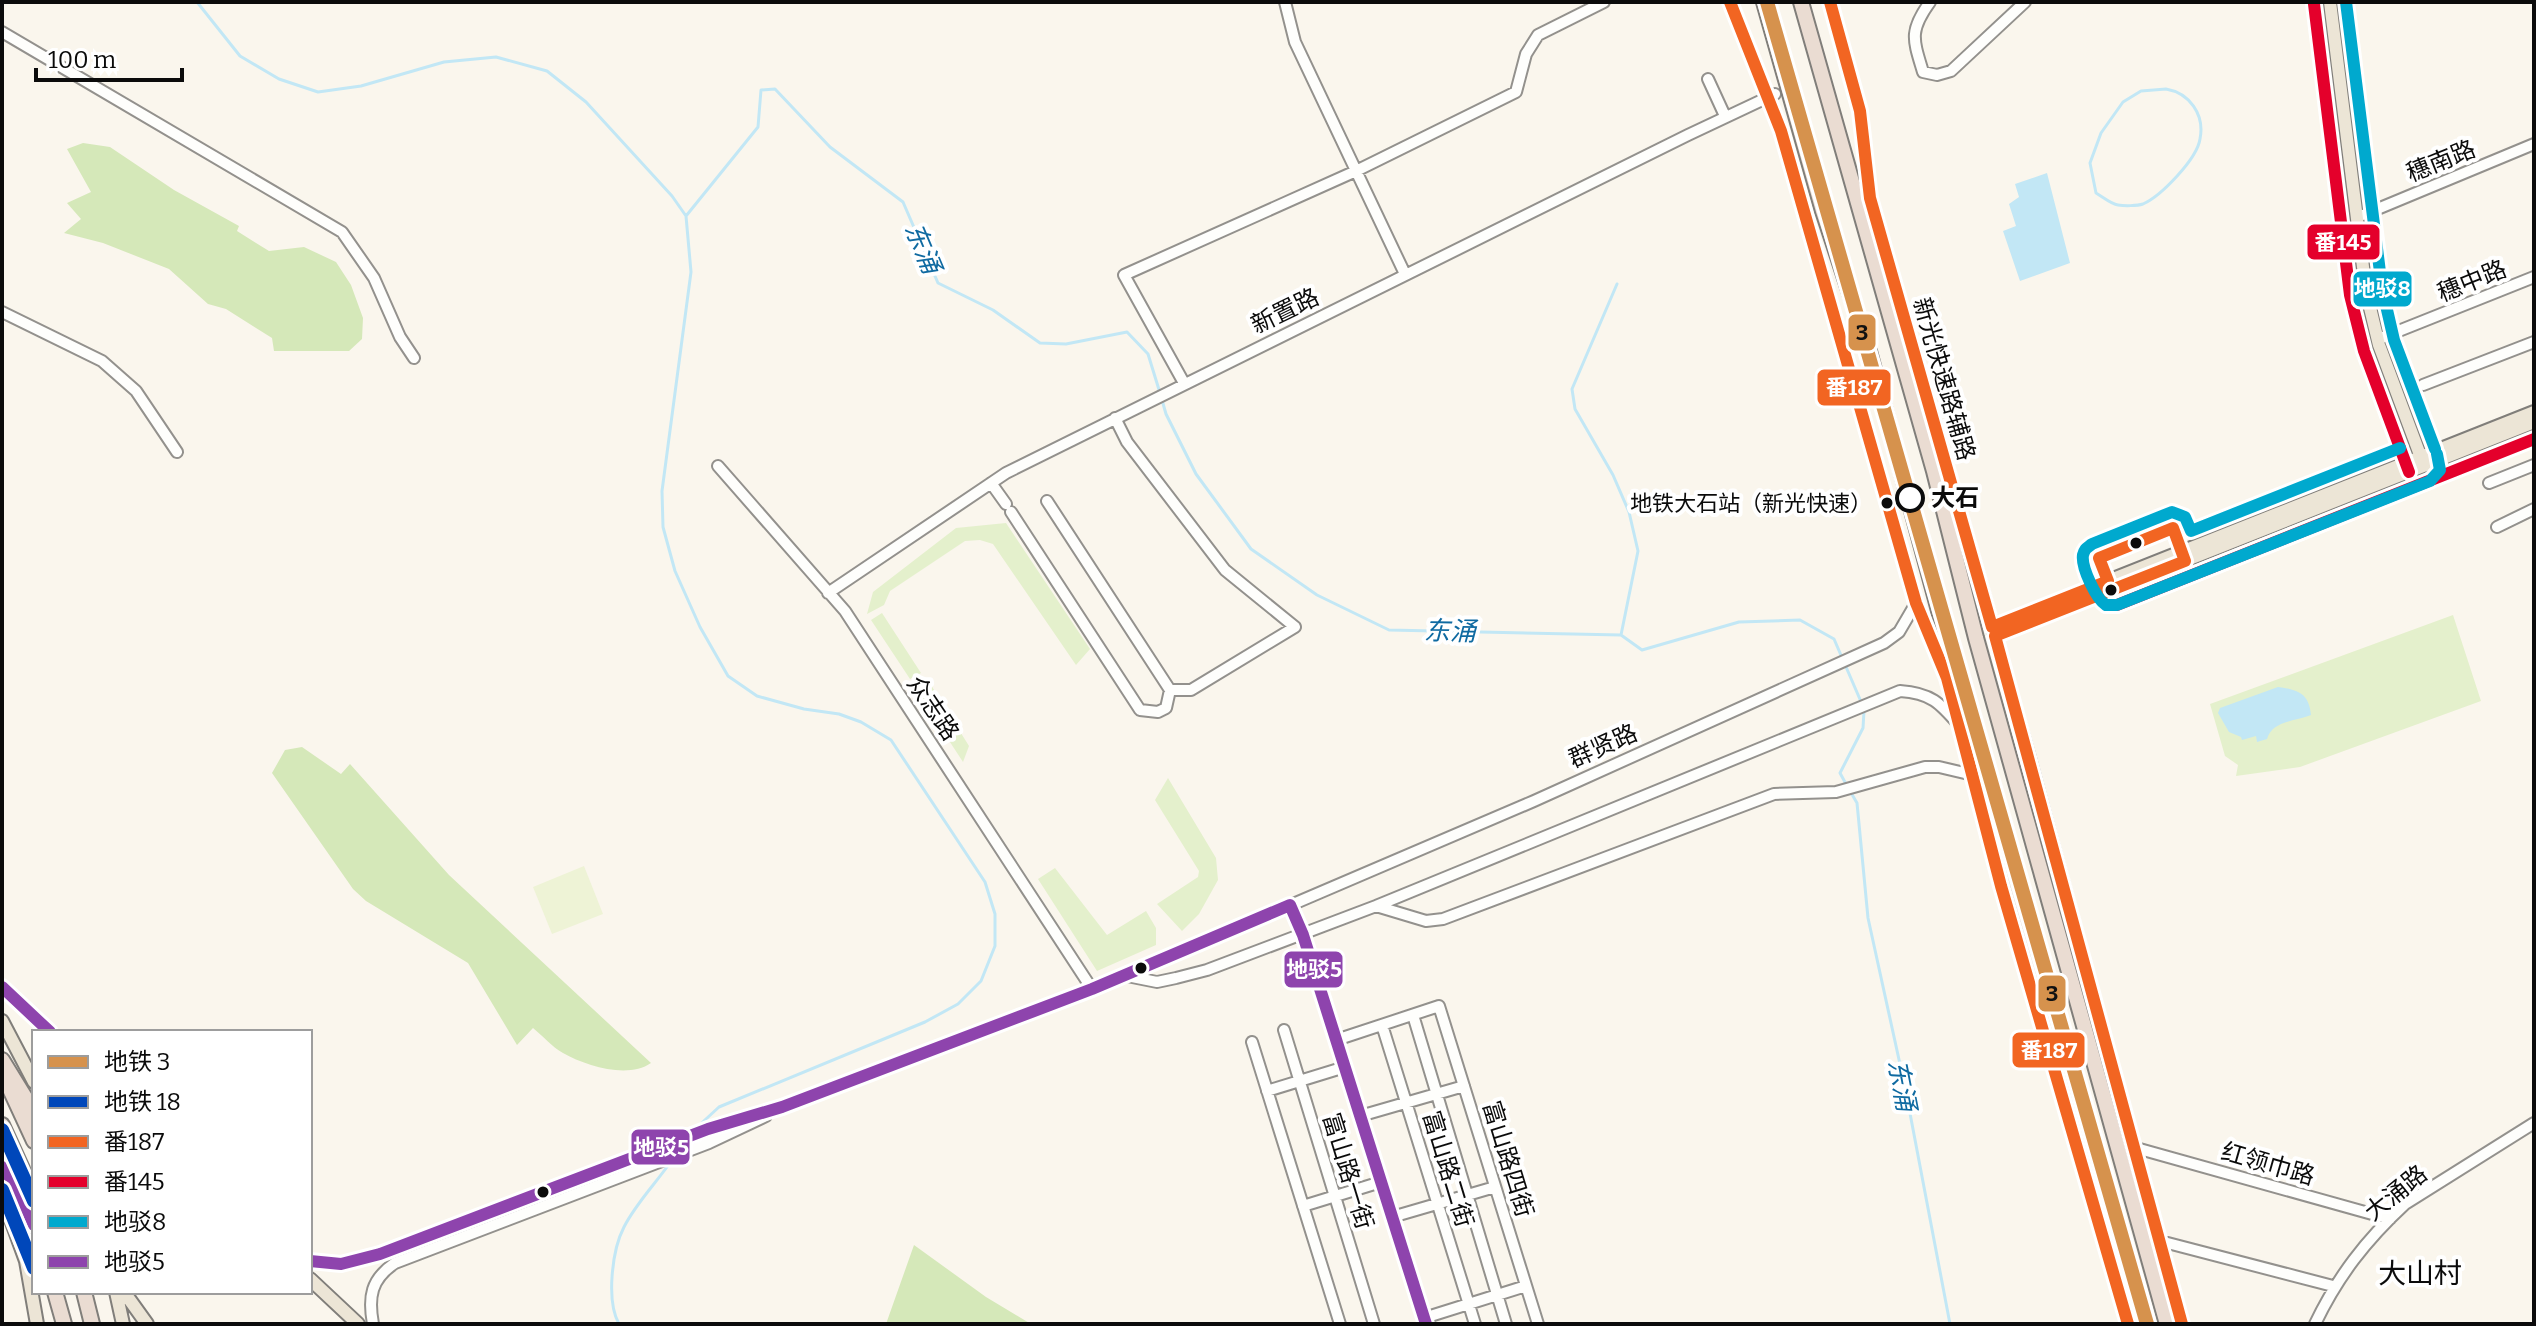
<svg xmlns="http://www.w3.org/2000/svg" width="2536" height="1326" viewBox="0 0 2536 1326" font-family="Bitter,'Noto Sans SC',serif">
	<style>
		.green { fill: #e4f0cc }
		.forest { fill: #d5e8b9 }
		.pitch { fill: #eef3d6 }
		.water { fill: #c2e7f5 }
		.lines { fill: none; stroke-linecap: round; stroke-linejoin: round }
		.stream { stroke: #c2e7f5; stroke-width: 3 }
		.minor-casing { stroke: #93918d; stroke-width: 14 }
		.major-casing { stroke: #807e7a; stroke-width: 16 }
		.highway-casing { stroke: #807e7a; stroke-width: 18 }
		.minor { stroke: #fefefc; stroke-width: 10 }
		.major { stroke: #ece5d6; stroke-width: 12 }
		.highway { stroke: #eadcd2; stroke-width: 14 }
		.bus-1-casing { stroke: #fff; stroke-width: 18 }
		.bus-2-casing { stroke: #fff; stroke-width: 18 }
		.bus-3-casing { stroke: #fff; stroke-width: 18 }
		.bus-4-casing { stroke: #fff; stroke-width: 18 }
		.bus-1 { stroke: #f26522; stroke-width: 12 }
		.bus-2 { stroke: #e4002b; stroke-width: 12 }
		.bus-3 { stroke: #00a9ce; stroke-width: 12 }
		.bus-4 { stroke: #8e44ad; stroke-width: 12 }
		.metro-1-casing { stroke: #fff; stroke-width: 20 }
		.metro-2-casing { stroke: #fff; stroke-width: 20 }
		.metro-1 { stroke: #d6924d; stroke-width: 14 }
		.metro-2 { stroke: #0047ba; stroke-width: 14 }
		.stop-dot { fill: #fff; stroke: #0b0b0b; stroke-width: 4 }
		.bus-dot { fill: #0b0b0b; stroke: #fff; stroke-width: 3 }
		.labels { text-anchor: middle; stroke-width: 8; stroke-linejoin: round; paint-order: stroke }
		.bus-label { font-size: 22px; fill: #0b0b0b; stroke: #fff; text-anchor: end }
		.street-label { font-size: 24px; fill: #0b0b0b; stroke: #fff }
		.stop-label { font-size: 24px; font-weight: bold; fill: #0b0b0b; stroke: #fff; text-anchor: start }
		.water-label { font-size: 26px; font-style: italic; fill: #0f6aa1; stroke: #fff }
		.quarter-label { font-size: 28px; fill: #0b0b0b; stroke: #fff }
		.line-badge { stroke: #fff; stroke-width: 3 }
		.badge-label { font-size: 22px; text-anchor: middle; font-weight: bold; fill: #fff }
		.pale-badge-label { font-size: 22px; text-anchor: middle; font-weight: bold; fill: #111 }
	</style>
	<rect width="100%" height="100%" fill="#faf6ed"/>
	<!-- green -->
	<path class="green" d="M1006 523 1090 649 1076 665 993 544 980 540 965 541 890 591 884 605 867 614 873 592 956 528Z
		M882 613 921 673 910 679 871 620Z
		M2453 615 2481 701 2300 767 2236 776 2238 765 2225 756 2210 704Z
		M931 685 969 746 963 762 916 690Z
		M1168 778 1216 858 1218 880 1199 914 1182 931 1157 904 1198 877 1199 871 1155 800Z
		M1055 868 1107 935 1146 911 1156 928V945L1097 971 1038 879Z"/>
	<!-- forest -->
	<path class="forest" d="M83 143 110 147 174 190 239 226 237 231 269 251 304 247 336 262 351 285 363 318 362 339 349 351H274L272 338 226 309 208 304 169 269 103 243 64 233 81 219 67 203 91 192 67 149Z
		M302 747 341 774 350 764 449 875 651 1063C628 1079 586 1066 563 1053 552 1047 543 1036 533 1028L517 1045 468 963 366 901 353 889 272 773 285 750Z
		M914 1245 986 1297 1031 1324H886Z"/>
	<!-- pitch -->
	<path class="pitch" d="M584 866 603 914 552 934 533 887Z"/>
	<!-- water -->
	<path class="water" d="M2047 173 2070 263 2020 281 2003 231 2016 226 2009 204 2019 197 2015 184Z
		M2278 687C2298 690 2309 693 2311 715 2296 721 2272 721 2267 739L2257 742 2256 736 2242 740 2241 737 2229 732 2218 713 2220 708Z"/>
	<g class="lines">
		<!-- stream -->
		<path class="stream" d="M197 2 240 56 279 79 318 92 361 86 444 62 496 57 547 71 586 102 672 196 686 216 691 272 662 491 663 527 675 571 700 627 728 676 757 696 804 709 839 714 861 722 891 740 985 882 995 914V946L981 981 958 1004 925 1022 719 1107 693 1131
			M2166 89C2189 93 2205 114 2200 139 2197 159 2161 196 2143 204 2137 206 2124 206 2118 205 2111 204 2103 197 2096 193L2090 163 2101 133 2123 102 2141 91Z
			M686 216 758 127 761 90 775 89 830 147 903 202 938 283 993 310 1040 343 1066 344 1127 332 1148 354 1160 393
			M1617 284 1572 389 1575 409 1613 475 1629 512 1638 551 1621 635
			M1162 400 1166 414 1196 474 1251 549 1317 595 1389 630 1621 635 1642 650 1739 622 1800 620 1834 639 1862 704
			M1846 784 1840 773 1863 728 1864 711
			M1850 791 1857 803 1868 918 1905 1087 1950 1324
			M619 1324C606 1301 612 1250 624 1227 636 1203 657 1182 672 1160"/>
		<defs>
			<path id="minor" d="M1285 2 1295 42 1405 274
				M1930 2C1909 31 1913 39 1923 72L1937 75 1951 71 2025 2
				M2 32 342 232 374 278 400 337 414 358
				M1708 79 1725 116
				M2363 215 2534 144
				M2 312 102 361 136 391 177 452
				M2381 338 2534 277
				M1184 383 1124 275 1356 171 1516 92 1526 54 1538 35 1604 2
				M2423 385 2534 342
				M718 466 845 611 1092 989
				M991 483 1006 504
				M2489 483 2534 465
				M1047 501 1170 690H1191L1295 627 1225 570 1127 442 1115 418
				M1011 512 1140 710 1158 712 1166 708 1170 690
				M2497 527 2534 509
				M828 593 1006 473 1688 135 1775 94
				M1916 603 1947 678 2001 886 2128 1324
				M1995 636 2029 754 2182 1324
				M1290 905 1303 935 1426 1324
				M1376 906 1426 921 1443 919 1774 794 1836 792 1925 767H1939L1973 775
				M1127 976 1157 982 1176 978 1207 970 1376 906 1900 691C1931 693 1940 703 1959 725
				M1413 1015 1506 1324
				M1382 1025 1475 1324
				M1284 1030 1374 1324
				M1336 1040 1439 1006 1538 1324
				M1252 1042 1340 1324
				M1267 1091 1345 1067
				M1360 1116 1464 1086
				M2136 1148 2390 1219
				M1303 1206 1381 1182
				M1392 1217 1495 1187
				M2160 1241 2333 1286
				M310 1261 341 1264 380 1254 708 1129 782 1107 1125 976 1534 801 1884 643 1899 632 1916 603
				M1424 1318 1526 1286
				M373 1324C368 1297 371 1279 395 1263L709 1143 766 1116
				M2315 1324C2338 1276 2366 1240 2405 1204L2534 1123"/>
			<path id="major" d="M1730 2 1781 131 1916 603
				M1830 2 1860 111 1870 198 1995 636 2534 422
				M2330 2 2366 291 2379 345 2423 463
				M1992 627 2534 412
				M2 987 50 1032
				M2 1021 34 1082
				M2 1195 26 1261 37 1324
				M310 1279 358 1324
				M116 1292 123 1324
				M124 1292 147 1324"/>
			<path id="highway" d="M1764 2 1823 211 1869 351 1949 648 2143 1324
				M1801 2 1934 471 1976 638 2167 1324
				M2 1060 34 1112
				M2 1072 34 1141
				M2 1125 22 1169 34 1215
				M2 1167 15 1184 34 1225
				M55 1292 64 1324
				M84 1292 92 1324"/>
		</defs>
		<!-- minor casing -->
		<use href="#minor" class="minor-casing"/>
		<!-- major casing -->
		<use href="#major" class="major-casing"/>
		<!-- highway casing -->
		<use href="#highway" class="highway-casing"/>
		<!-- minor -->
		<use href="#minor" class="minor"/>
		<!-- major -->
		<use href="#major" class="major"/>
		<!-- highway -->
		<use href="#highway" class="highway"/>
		<defs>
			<path id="bus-1" d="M1730 2 1781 131 1916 603 1947 678 2001 886 2128 1324
				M1830 2 1860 111 1870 198 1992 627 2108 581 2099 558 2173 528 2185 561 1995 636 2182 1324"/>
			<path id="bus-2" d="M2314 4 2350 295 2364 351 2409 472
				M2117 605 2534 439"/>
			<path id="bus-3" d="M2346 2 2382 288 2394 340 2435 449
				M2400 448 2191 531 2185 517 2172 512 2092 544C2087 548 2085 548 2083 555 2081 567 2096 599 2106 605H2117L2430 481 2440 470 2437 454"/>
			<path id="bus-4" d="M2 987 50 1032
				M2 1167 15 1184 34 1225
				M310 1261 341 1264 380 1254 708 1129 782 1107 1092 989 1290 905 1303 935 1426 1324"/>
		</defs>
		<!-- bus-1 casing -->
		<use href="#bus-1" class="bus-1-casing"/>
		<!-- bus-2 casing -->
		<use href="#bus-2" class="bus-2-casing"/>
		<!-- bus-3 casing -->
		<use href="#bus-3" class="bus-3-casing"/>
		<!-- bus-4 casing -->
		<use href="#bus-4" class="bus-4-casing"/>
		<!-- bus-1 -->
		<use href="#bus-1" class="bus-1"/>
		<!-- bus-2 -->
		<use href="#bus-2" class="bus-2"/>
		<!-- bus-3 -->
		<use href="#bus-3" class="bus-3"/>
		<!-- bus-4 -->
		<use href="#bus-4" class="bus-4"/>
		<defs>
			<path id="metro-1" d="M1767 2 2147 1324"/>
			<path id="metro-2" d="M2 1130 34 1201
				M2 1190 34 1268"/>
		</defs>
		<!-- metro-1 casing -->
		<use href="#metro-1" class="metro-1-casing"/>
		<!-- metro-2 casing -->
		<use href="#metro-2" class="metro-2-casing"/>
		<!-- metro-1 -->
		<use href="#metro-1" class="metro-1"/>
		<!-- metro-2 -->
		<use href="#metro-2" class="metro-2"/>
	</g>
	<!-- markers -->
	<circle class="stop-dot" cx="1910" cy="498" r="13"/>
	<g class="bus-dot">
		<circle cx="1887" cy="503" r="7"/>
		<circle cx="2136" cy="543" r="7"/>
		<circle cx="2111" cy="590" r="7"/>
		<circle cx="1141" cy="968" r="7"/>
		<circle cx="543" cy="1192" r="7"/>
	</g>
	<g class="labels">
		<!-- bus labels -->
		<g class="bus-label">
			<text x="1872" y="511">地铁大石站（新光快速）</text>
		</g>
		<!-- street labels -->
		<g class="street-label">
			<text transform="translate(2441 161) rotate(-22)" y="8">穗南路</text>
			<text transform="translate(2472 281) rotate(-22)" y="8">穗中路</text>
			<text transform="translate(1285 311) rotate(-26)" y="8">新置路</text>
			<text transform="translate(1944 379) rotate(74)" y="8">新光快速路辅路</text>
			<text transform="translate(933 708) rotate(56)" y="8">众志路</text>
			<text transform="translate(1603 746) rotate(-24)" y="8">群贤路</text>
			<text transform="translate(1508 1159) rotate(73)" y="8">富山路四街</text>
			<text transform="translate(2268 1164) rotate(16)" y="8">红领巾路</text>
			<text transform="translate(1448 1169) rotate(73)" y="8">富山路二街</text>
			<text transform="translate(1348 1171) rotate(73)" y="8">富山路一街</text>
			<text transform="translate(2396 1193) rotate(-39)" y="8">大涌路</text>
		</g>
		<!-- stop labels -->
		<g class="stop-label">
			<text x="1931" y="506">大石</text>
		</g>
		<!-- water labels -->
		<g class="water-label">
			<text transform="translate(923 248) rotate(67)" y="9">东涌</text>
			<text transform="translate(1450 631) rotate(1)" y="9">东涌</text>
			<text transform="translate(1902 1085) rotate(79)" y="9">东涌</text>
		</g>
		<!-- quarter labels -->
		<g class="quarter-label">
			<text x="2420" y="1283">大山村</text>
		</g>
	</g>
	<g class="line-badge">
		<rect x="2306" y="223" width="75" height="38" rx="8" fill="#e4002b"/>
		<rect x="2352" y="270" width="61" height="38" rx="8" fill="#00a9ce"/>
		<rect x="1847" y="313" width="30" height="39" rx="8" fill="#d6924d"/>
		<rect x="1816" y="368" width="76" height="39" rx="8" fill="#f26522"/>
		<rect x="1283" y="950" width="61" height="39" rx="8" fill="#8e44ad"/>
		<rect x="2037" y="974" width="30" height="39" rx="8" fill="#d6924d"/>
		<rect x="2011" y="1031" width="75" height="38" rx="8" fill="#f26522"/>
		<rect x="630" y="1128" width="61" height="38" rx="8" fill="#8e44ad"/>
	</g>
	<g class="badge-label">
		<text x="2343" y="250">番145</text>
		<text x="2382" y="296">地驳8</text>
		<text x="1854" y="395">番187</text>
		<text x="1314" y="977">地驳5</text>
		<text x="2049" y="1058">番187</text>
		<text x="661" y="1155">地驳5</text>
	</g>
	<g class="pale-badge-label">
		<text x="1862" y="340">3</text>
		<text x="2052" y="1001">3</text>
	</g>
	<!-- border -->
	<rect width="2536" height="1326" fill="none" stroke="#0b0b0b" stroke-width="8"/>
	<!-- legend -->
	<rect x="32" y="1030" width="280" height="264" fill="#ffffff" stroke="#9d9d9d" stroke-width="2"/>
	<rect x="48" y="1056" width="40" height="12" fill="#d6924d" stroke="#9d9d9d" stroke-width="2"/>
	<text x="104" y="1070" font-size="24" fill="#0b0b0b">地铁 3</text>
	<rect x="48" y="1096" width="40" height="12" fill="#0047ba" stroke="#9d9d9d" stroke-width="2"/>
	<text x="104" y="1110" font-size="24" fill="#0b0b0b">地铁 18</text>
	<rect x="48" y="1136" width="40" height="12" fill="#f26522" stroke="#9d9d9d" stroke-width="2"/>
	<text x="104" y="1150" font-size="24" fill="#0b0b0b">番187</text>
	<rect x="48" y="1176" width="40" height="12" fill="#e4002b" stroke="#9d9d9d" stroke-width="2"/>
	<text x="104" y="1190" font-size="24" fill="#0b0b0b">番145</text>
	<rect x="48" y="1216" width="40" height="12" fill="#00a9ce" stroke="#9d9d9d" stroke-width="2"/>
	<text x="104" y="1230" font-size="24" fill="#0b0b0b">地驳8</text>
	<rect x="48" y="1256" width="40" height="12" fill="#8e44ad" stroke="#9d9d9d" stroke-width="2"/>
	<text x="104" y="1270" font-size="24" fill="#0b0b0b">地驳5</text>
	<!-- scale -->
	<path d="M36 68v12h146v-12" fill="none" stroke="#0b0b0b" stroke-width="4"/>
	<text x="48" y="68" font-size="24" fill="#0b0b0b" stroke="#ffffff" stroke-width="6" paint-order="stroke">100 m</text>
</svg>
